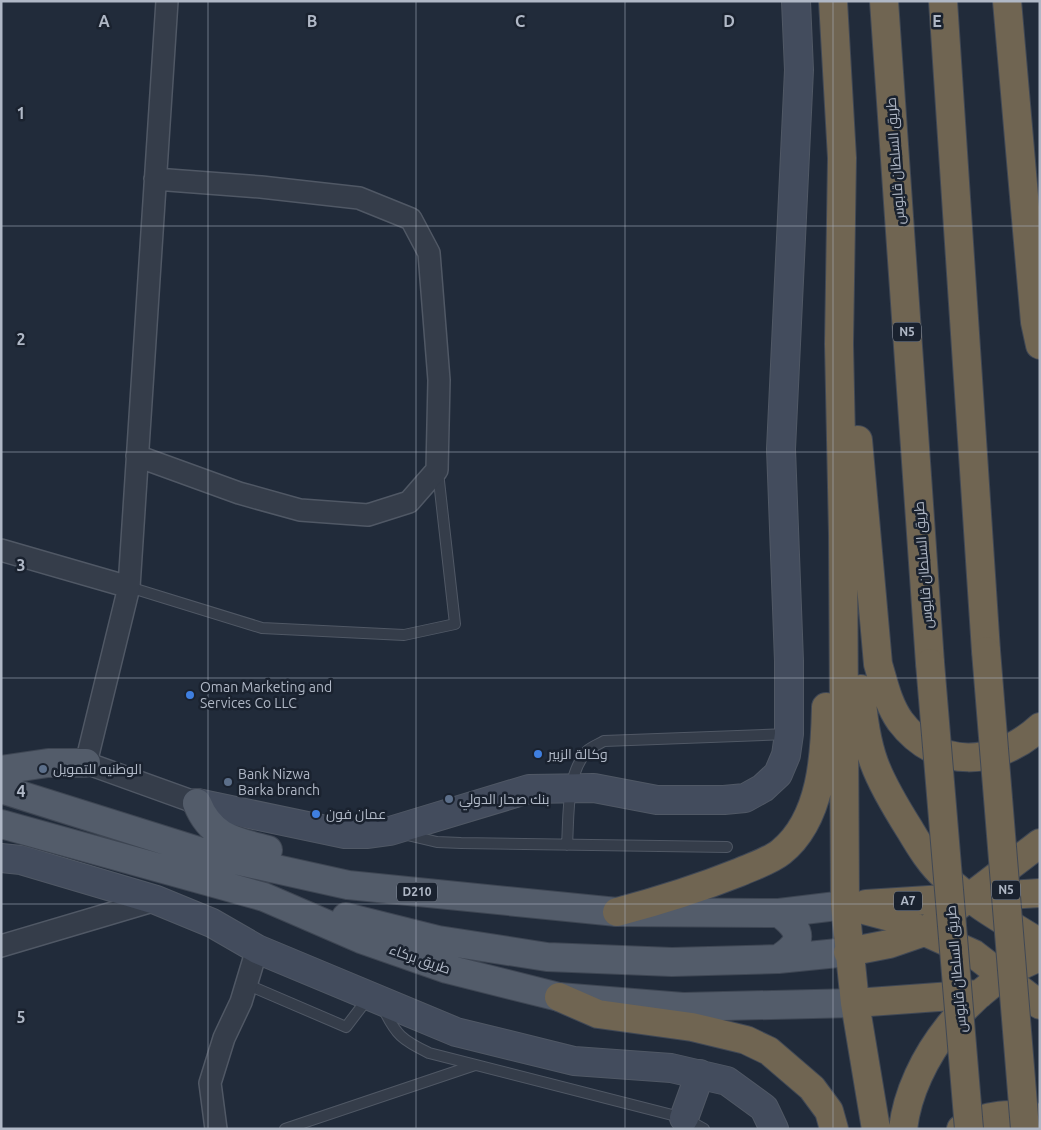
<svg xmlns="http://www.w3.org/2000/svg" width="1041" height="1130" viewBox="0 0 1041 1130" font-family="Ubuntu,Cairo,sans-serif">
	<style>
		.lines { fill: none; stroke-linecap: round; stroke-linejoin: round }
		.lane-casing { stroke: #505865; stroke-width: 12 }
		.street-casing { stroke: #505865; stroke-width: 24 }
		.secondary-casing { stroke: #505865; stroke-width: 30 }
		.primary-casing { stroke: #3e4653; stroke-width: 30 }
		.highway-casing { stroke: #404855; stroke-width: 30 }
		.lane { stroke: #353d4a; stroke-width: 10 }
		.street { stroke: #353d4a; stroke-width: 21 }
		.secondary { stroke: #434c5d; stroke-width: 28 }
		.primary { stroke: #535c6a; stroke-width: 28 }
		.highway { stroke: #706552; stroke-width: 28 }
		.highway-bridge-casing { stroke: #404855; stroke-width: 30; stroke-linecap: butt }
		.highway-bridge { stroke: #706552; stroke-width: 28 }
		.grid { fill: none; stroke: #b0b8c6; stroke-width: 1; stroke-opacity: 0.55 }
		.shop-dot { fill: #3f7fe0; stroke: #1a222f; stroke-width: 2 }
		.service-dot { fill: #5c6f8a; stroke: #1a222f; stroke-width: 2 }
		.labels { text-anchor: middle; stroke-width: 5; stroke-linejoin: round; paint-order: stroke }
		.shield { fill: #1a222f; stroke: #838b99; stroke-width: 1 }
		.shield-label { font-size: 12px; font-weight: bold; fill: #b0b8c6 }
		.street-label { font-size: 14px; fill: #b0b8c6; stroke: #1a222f }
		.poi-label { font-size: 14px; fill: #b0b8c6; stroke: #1a222f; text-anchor: start }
		.grid-label { font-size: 16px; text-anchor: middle; font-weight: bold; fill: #b0b8c6; stroke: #1a222f; stroke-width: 5; stroke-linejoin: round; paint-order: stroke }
	</style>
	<rect width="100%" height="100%" fill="#212b3a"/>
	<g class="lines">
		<defs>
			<path id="lane" d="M129 587 262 628 404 635 455 624 438 472
				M403 834 437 842 461 843 727 847
				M567 845C569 815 566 775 587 751 591 747 599 744 604 741L788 734
				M246 984 346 1027 369 997
				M383 1008C396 1035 402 1040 429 1053L684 1118 704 1129
				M285 1129 475 1065"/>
			<path id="street" d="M167 1 129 587 86 763 197 803
				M137 456 239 493 300 510 368 515 409 502 437 470 439 380 429 253 411 219 359 198 261 187 155 179
				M1 550 129 587
				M1 946 156 900
				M216 1129 210 1083 224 1038 241 1002 257 949"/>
			<path id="secondary" d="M197 803 345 834H368L390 831 529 789 594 788 657 800H724L745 798 763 788 778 774 786 755 789 734V661L781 449 799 70 796 1
				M1 858 21 860 156 900 212 923 257 949 456 1032 574 1061 671 1068 727 1081 764 1108 774 1129
				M684 1118 700 1074"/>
			<path id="primary" d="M1 770 48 763H86
				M1 789 208 854 348 885 617 912 779 913 845 905
				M197 803C211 838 235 841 268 850
				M1 824 264 897 361 939 447 969 559 997 683 1007 855 1003
				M346 917 438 940 547 957 672 962 778 959 848 952
				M778 959C804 943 803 930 779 913"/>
			<path id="highway" d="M833 1 842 158 839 344 843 534 845 905 855 1003 876 1129
				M884 1 930 663
				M943 1 986 651
				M1007 1 1035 322 1040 345
				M858 440 878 664C884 684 888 704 900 721 938 771 997 766 1040 727
				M861 689C865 753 876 776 910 830 920 847 931 865 946 878 973 904 1008 923 1040 943
				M866 904 1040 893
				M845 905 894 918 974 954 1040 1005
				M617 912C659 901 700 888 740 872 753 866 770 861 781 852 822 819 825 755 826 707
				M848 952 889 944 924 932 1040 843
				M559 997 598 1014 692 1027 746 1040 769 1051 812 1088 829 1111 834 1129
				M855 1003 980 994
				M903 1129C911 1058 973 982 1040 957
				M961 1129C986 1113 1012 1113 1040 1118"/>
		</defs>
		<!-- lane casing -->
		<use href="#lane" class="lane-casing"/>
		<!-- street casing -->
		<use href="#street" class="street-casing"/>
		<!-- secondary casing -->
		<use href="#secondary" class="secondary-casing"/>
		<!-- primary casing -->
		<use href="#primary" class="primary-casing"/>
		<!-- highway casing -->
		<use href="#highway" class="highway-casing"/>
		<!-- lane -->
		<use href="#lane" class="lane"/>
		<!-- street -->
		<use href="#street" class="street"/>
		<!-- secondary -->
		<use href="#secondary" class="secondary"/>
		<!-- primary -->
		<use href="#primary" class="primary"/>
		<!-- highway -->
		<use href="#highway" class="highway"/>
		<defs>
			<path id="highway-bridge" d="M986 651 1025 1129
				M930 663 969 1129"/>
		</defs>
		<!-- highway-bridge casing -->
		<use href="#highway-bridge" class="highway-bridge-casing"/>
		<!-- highway-bridge -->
		<use href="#highway-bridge" class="highway-bridge"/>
	</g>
	<!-- grid -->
	<path class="grid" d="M208 1V1129M416 1V1129M625 1V1129M833 1V1129M1 226H1040M1 452H1040M1 678H1040M1 904H1040"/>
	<!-- markers -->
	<g class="shop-dot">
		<circle cx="190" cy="695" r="5"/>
		<circle cx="538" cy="754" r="5"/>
		<circle cx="316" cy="814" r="5"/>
	</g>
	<g class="service-dot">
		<circle cx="43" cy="769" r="5"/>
		<circle cx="228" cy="782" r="5"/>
		<circle cx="449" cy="799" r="5"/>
	</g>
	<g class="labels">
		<!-- shield labels -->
		<g class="shield">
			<rect x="893" y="322.5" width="28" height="19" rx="4"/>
			<rect x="992" y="880.5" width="28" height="19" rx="4"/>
			<rect x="397" y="882.5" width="40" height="19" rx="4"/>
			<rect x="894" y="891.5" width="28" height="19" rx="4"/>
		</g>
		<g class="shield-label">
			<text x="907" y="336">N5</text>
			<text x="1006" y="894">N5</text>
			<text x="417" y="896">D210</text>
			<text x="908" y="905">A7</text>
		</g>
		<!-- street labels -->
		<g class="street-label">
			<text transform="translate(895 161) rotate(-94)" y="5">طريق السلطان قابوس</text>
			<text transform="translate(923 565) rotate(-94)" y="5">طريق السلطان قابوس</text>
			<text transform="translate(420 959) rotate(19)" y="5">طريق بركاء</text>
			<text transform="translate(956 969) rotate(-95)" y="5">طريق السلطان قابوس</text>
		</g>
		<!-- poi labels -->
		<g class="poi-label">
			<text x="200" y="692">Oman Marketing and<tspan x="200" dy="16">Services Co LLC</tspan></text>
			<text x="548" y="759">وكالة الزبير</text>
			<text x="53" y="774">الوطنيه للتمويل</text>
			<text x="238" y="779">Bank Nizwa<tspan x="238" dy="16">Barka branch</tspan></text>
			<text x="459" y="804">بنك صحار الدولي</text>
			<text x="326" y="819">عمان فون</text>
		</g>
	</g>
	<g class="grid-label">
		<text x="104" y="27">A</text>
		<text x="312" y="27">B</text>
		<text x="520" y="27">C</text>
		<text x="729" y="27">D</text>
		<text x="937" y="27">E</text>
		<text x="21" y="119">1</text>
		<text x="21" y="345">2</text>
		<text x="21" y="571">3</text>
		<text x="21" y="797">4</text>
		<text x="21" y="1023">5</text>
	</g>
	<!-- border -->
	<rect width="1041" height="1130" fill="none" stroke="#b0b8c6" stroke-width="5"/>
</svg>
